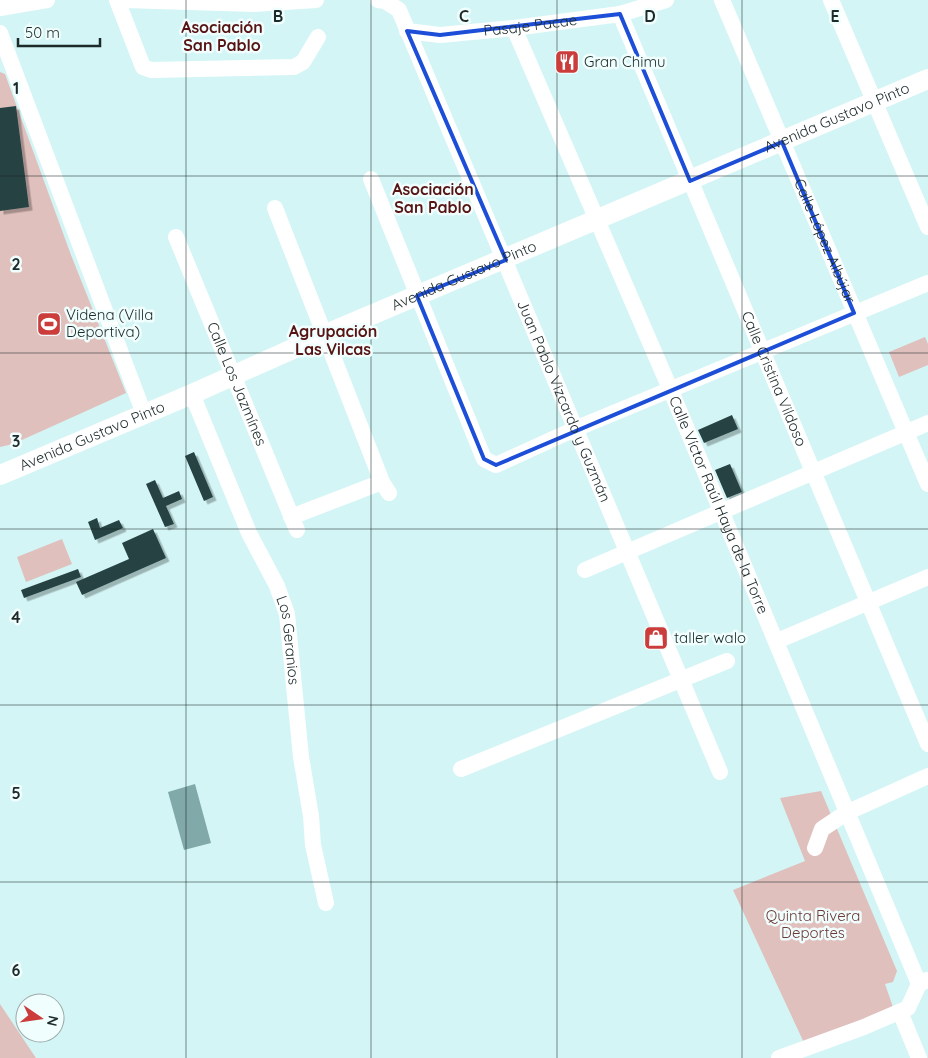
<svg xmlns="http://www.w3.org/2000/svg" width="928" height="1058" viewBox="0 0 928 1058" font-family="Quicksand,sans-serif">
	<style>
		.green { fill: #e0c0bd }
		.water { fill: #81a9a9 }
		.building { fill: #264343; filter: url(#shadow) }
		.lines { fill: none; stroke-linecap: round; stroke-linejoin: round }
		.minor { stroke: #fff; stroke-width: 16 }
		.major { stroke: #fff; stroke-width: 20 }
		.marked { fill: none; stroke: #1d4ed8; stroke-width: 4; stroke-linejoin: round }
		.grid { fill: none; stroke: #1d2a2a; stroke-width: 1; stroke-opacity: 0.55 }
		.labels { text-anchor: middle; stroke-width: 5; stroke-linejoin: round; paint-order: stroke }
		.street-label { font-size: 15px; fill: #1d2a2a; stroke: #f1fefe }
		.poi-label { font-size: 15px; fill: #1d2a2a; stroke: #f1fefe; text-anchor: start }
		.park-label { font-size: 15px; fill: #6d3935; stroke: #f1fefe }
		.neighbourhood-label { font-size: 16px; font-weight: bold; fill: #581313; stroke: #f1fefe }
		.grid-label { font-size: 16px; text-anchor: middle; font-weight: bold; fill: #1d2a2a; stroke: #f1fefe; stroke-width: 5; stroke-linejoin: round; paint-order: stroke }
	</style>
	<defs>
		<filter id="shadow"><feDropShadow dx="3.5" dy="3.5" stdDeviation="0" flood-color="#0004"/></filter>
	</defs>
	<rect width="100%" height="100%" fill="#d4f5f5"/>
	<!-- green -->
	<path class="green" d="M0 72 5 74 71 255 126 393 13 444 0 447Z
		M925 337 928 344V365L899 377 889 352Z
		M62 539 72 564 26 582 17 557Z
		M821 791 897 971 893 982 885 984 894 1010 805 1045 733 890 805 861 780 798Z
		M0 1004 36 1058H0Z"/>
	<!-- water -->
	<path class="water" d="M195 784 211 843 184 850 168 792Z"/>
	<!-- building -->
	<path class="building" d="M16 106 29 207 0 211V108Z
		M732 415 738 429 704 443 698 430Z
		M194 452 213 497 204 501 185 456Z
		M730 464 742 492 727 498 715 470Z
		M155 480 163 498 179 491 182 499 166 506 174 524 165 527 146 484Z
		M97 518 100 528 119 520 123 528 95 540 88 522Z
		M153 529 166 558 82 595 76 582 129 559 122 543Z
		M78 569 81 577 24 598 21 590Z"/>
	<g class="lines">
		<!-- minor -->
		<g class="minor">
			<path d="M117 0 143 67 151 70 294 67 303 62 318 37"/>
			<path d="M125 0 254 4 316 0"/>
			<path id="s1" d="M378 0 385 1 399 10 720 772"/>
			<path id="s2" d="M722 0 928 484"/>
			<path d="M831 0 928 227"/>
			<path d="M0 8 47 0"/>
			<path id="s3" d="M620 14 928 744"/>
			<path id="s4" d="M514 28 671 391 919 984"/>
			<path id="s5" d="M407 31 440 35 514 28 620 14 666 0"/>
			<path d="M0 33 144 414"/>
			<path d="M371 179 484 459 496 465 575 429 928 283"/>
			<path d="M275 208 382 482 389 493"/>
			<path id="s6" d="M176 237 297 530"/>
			<path id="s7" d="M192 394 249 533 277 586 287 614 301 757 311 816 313 845 326 903"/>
			<path d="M291 517 382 482"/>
			<path d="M585 570 928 423"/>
			<path d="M777 641 928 577"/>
			<path d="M461 769 727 661"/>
			<path d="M815 848 822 829 846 813 928 776"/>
			<path d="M900 1012 919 1058"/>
			<path d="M779 1058 864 1027 908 1008 919 984 927 980"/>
		</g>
		<!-- major -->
		<path class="major" id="s8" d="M0 475 192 394 324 335 928 79"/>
	</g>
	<!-- marked area -->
	<path class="marked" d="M620 14 690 181 782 142 854 313 496 465 484 459 417 296 506 260 407 31 440 35Z"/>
	<!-- grid -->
	<path class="grid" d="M186 0V1058M371 0V1058M557 0V1058M742 0V1058M0 176H928M0 353H928M0 529H928M0 705H928M0 882H928"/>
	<!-- icons -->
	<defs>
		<symbol id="restaurant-square" viewBox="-11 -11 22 22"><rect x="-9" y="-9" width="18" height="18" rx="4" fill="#cb3c3b" stroke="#f1fefe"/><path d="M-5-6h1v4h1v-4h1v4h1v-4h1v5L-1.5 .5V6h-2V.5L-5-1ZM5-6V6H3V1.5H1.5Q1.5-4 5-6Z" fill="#fff"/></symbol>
		<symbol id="stadium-square" viewBox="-11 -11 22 22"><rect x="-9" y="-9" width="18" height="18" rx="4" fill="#cb3c3b" stroke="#f1fefe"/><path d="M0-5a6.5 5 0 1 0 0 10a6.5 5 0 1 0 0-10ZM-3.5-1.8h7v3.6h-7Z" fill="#fff"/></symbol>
		<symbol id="shop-square" viewBox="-11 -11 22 22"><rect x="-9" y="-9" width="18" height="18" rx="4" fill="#cb3c3b" stroke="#f1fefe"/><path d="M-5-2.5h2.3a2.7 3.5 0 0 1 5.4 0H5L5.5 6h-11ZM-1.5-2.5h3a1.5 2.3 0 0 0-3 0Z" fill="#fff"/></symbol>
	</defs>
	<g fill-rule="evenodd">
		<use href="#restaurant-square" x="553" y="48" width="28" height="28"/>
		<use href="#stadium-square" x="35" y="310" width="28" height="28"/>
		<use href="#shop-square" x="642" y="624" width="28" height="28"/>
	</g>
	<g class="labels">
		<!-- street labels -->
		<g class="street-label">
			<text dy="5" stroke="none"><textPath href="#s5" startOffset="124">Pasaje Pacae</textPath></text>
			<text dy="5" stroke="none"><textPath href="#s8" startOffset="910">Avenida Gustavo Pinto</textPath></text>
			<text dy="5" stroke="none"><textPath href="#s2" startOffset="262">Calle López Albújar</textPath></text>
			<text dy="5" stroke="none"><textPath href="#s8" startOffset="505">Avenida Gustavo Pinto</textPath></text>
			<text dy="5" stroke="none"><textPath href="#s3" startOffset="396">Calle Cristina Vildoso</textPath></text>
			<text dy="5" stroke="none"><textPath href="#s6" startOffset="159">Calle Los Jazmínes</textPath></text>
			<text dy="5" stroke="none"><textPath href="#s1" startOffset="448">Juan Pablo Vizcardo y Guzmán</textPath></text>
			<text dy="5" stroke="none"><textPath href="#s8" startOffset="100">Avenida Gustavo Pinto</textPath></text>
			<text dy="5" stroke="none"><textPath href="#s4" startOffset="519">Calle Víctor Raúl Haya de la Torre</textPath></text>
			<text dy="5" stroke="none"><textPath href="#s7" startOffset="266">Los Geranios</textPath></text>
		</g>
		<!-- poi labels -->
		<g class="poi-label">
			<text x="584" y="67">Gran Chimu</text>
			<text x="66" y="320">Videna (Villa<tspan x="66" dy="17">Deportiva)</tspan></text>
			<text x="674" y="643">taller walo</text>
		</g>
		<!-- park labels -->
		<g class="park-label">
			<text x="813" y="921">Quinta Rivera<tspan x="813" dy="17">Deportes</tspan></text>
		</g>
		<!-- neighbourhood labels -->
		<g class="neighbourhood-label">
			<text x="222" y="33">Asociación<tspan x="222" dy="18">San Pablo</tspan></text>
			<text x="433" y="195">Asociación<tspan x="433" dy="18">San Pablo</tspan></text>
			<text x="333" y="337">Agrupación<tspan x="333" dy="18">Las Vilcas</tspan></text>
		</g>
	</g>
	<g class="grid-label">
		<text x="278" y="22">B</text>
		<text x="464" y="22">C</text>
		<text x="650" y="22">D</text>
		<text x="835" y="22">E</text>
		<text x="16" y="94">1</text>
		<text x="16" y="270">2</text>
		<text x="16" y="447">3</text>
		<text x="16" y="623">4</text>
		<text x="16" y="799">5</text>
		<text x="16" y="976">6</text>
	</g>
	<!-- north arrow -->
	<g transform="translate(40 1018) rotate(103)"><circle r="24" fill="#f1fefe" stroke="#9ca9a9"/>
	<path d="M0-4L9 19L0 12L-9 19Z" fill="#cb3c3b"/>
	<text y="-8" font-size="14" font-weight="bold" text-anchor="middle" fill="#1d2a2a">N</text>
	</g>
	<!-- scale -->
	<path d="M18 38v8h82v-8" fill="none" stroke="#1d2a2a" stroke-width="2.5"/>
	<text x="25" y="38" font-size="15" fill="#1d2a2a" stroke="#f1fefe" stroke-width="4" paint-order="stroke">50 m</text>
</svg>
